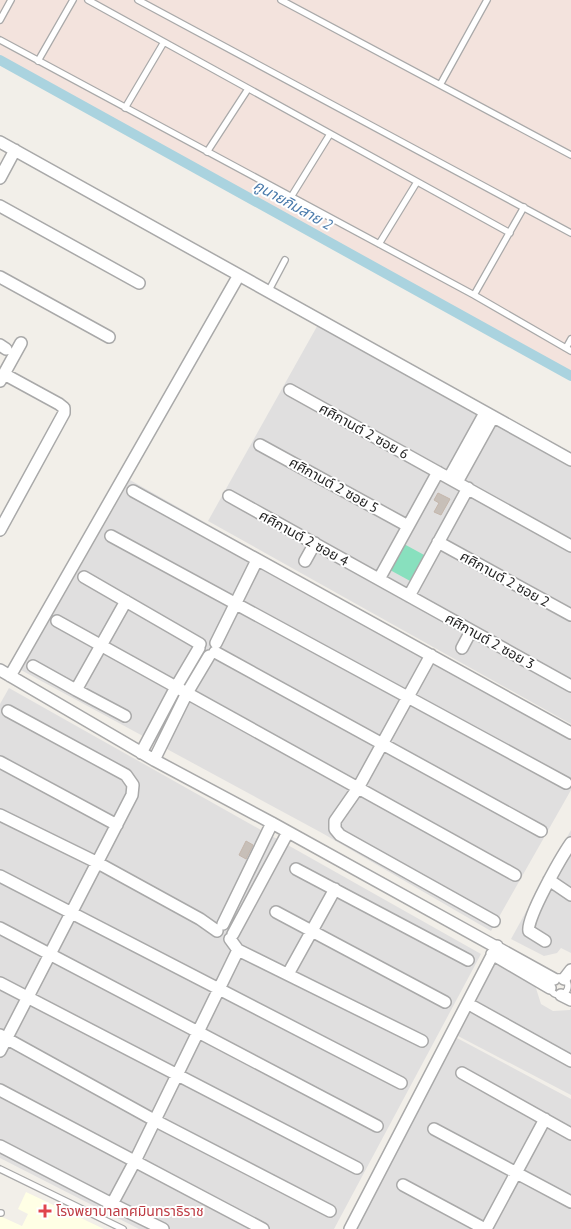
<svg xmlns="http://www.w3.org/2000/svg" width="571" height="1229" viewBox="0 0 571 1229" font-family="'PT Sans','Noto Sans Thai',sans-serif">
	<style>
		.residential { fill: #e0dfdf }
		.education { fill: #ffffe5 }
		.military { fill: #f3e3dd }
		.pitch { fill: #88e0be }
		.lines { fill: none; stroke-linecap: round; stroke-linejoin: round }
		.canal { stroke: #aad3df; stroke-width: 10 }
		.building { fill: #c7bfb8; stroke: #c4b6ab }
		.lane-casing { stroke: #a9a9a9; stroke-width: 8 }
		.street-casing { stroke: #a9a9a9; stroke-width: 14 }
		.lane { stroke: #fff; stroke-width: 5.5 }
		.street { stroke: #fff; stroke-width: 11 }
		.health-dot { fill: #e0444e; stroke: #fff; stroke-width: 2 }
		.labels { text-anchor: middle; stroke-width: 4; stroke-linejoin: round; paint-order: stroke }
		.street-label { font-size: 14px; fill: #222; stroke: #fff }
		.health-label { font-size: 14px; fill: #be3a42; stroke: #fff; text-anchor: start }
		.water-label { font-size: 15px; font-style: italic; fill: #4a7aab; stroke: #fff }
	</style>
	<rect width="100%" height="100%" fill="#f2efe9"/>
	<!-- residential -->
	<path class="residential" d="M320 321 571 459V724L208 521Z
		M130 480 571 729V790L491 931 322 833 21 670Z
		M9 688 481 954 334 1229H139L0 1158V704Z
		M571 830V953L561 948 557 953 544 956 511 939Z
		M495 963 535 985 541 1004 553 1011 570 1010 571 1007V1095L458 1036Z
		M457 1038 571 1099V1229H355Z"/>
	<!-- education -->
	<path class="education" d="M26 1192 104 1229H0V1216L22 1226 28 1214 18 1209Z"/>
	<!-- military -->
	<path class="military" d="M0 0H571V379L0 60Z"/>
	<!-- pitch -->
	<path class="pitch" d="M404 544 426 556 412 582 390 570Z"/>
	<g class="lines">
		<!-- canal -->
		<path class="canal" d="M0 60 571 376"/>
	</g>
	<!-- building -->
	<path class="building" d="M438 493 450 499 441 515 434 512 439 503 434 500Z
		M246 841 253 845 246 859 239 855Z"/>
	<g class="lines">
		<defs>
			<path id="lane" d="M88 0 510 233
				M138 0 571 233
				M281 0 571 155
				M0 20 11 0
				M0 40 474 295 571 351
				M38 61 73 0
				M440 85 487 0
				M125 108 164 42
				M207 152 248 89
				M291 197 330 134
				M379 244 417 182
				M268 292 285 260
				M474 295 524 207
				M566 348 571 339
				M550 986a9 9 0 1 1 18 0a9 9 0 1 1-18 0Z
				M0 1169 123 1229
				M0 1213H1"/>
			<path id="street" d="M0 142 571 460
				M0 178 15 150
				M0 206 139 283
				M0 277 109 337
				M0 345 6 349
				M0 381 21 343
				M290 390 571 546
				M260 445 408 526
				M449 478 485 413
				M457 482 493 417
				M133 491 571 733
				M229 496 571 686
				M0 530 64 413V408L59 404 4 374
				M111 536 566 783
				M438 542 571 615
				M305 561 315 543
				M84 577 200 644
				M379 579 438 472
				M409 596 468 488
				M57 621 515 875
				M216 643 257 560
				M462 648 471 631
				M215 652 541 831
				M431 655 358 788 335 821V829L340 835 494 921
				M33 666 76 690 126 601
				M0 670 154 760 272 823 554 979
				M10 676 239 275
				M76 690 125 716
				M141 753 176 687 199 648
				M154 760 187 693 209 656
				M0 762 117 825
				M0 815 98 863 200 919 217 931
				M296 869 468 960
				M0 876 401 1083
				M549 880 571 895
				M276 912 445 1002
				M223 924 272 823
				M0 928 377 1126
				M233 934 288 832
				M230 939 238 950 422 1041
				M545 941 529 931C525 920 562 856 571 843
				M492 954 550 988
				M288 974 335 889
				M564 979 571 970
				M0 983 357 1168
				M561 995 571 1000
				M474 1007 571 1061
				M0 1035 154 1120 330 1211
				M0 1051 132 795 133 785 126 775 8 711
				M462 1073 571 1134
				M0 1090 263 1229
				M434 1129 571 1202
				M0 1146 112 1204 135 1161 238 950
				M403 1185 485 1229
				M112 1204 163 1229
				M350 1229 497 946
				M486 1229 545 1119"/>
		</defs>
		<!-- lane casing -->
		<use href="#lane" class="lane-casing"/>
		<!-- street casing -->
		<use href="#street" class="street-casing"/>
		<!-- lane -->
		<use href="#lane" class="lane"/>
		<!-- street -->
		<use href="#street" class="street"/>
	</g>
	<!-- markers -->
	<path class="health-dot" d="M42.5 1203.5h5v5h5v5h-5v5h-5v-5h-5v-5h5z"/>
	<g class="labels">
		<!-- street labels -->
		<g class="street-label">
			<text transform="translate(364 431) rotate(29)" y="5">ศศิกานต์ 2 ซอย 6</text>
			<text transform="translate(334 485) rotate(29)" y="5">ศศิกานต์ 2 ซอย 5</text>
			<text transform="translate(304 538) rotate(29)" y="5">ศศิกานต์ 2 ซอย 4</text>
			<text transform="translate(505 579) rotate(29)" y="5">ศศิกานต์ 2 ซอย 2</text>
			<text transform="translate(490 641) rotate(29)" y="5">ศศิกานต์ 2 ซอย 3</text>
		</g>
		<!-- health labels -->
		<g class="health-label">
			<text x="56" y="1216">โรงพยาบาลทศมินทราธิราช</text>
		</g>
		<!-- water labels -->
		<g class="water-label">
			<text transform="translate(293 205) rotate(29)" y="5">คูนายกิมสาย 2</text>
		</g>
	</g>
</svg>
